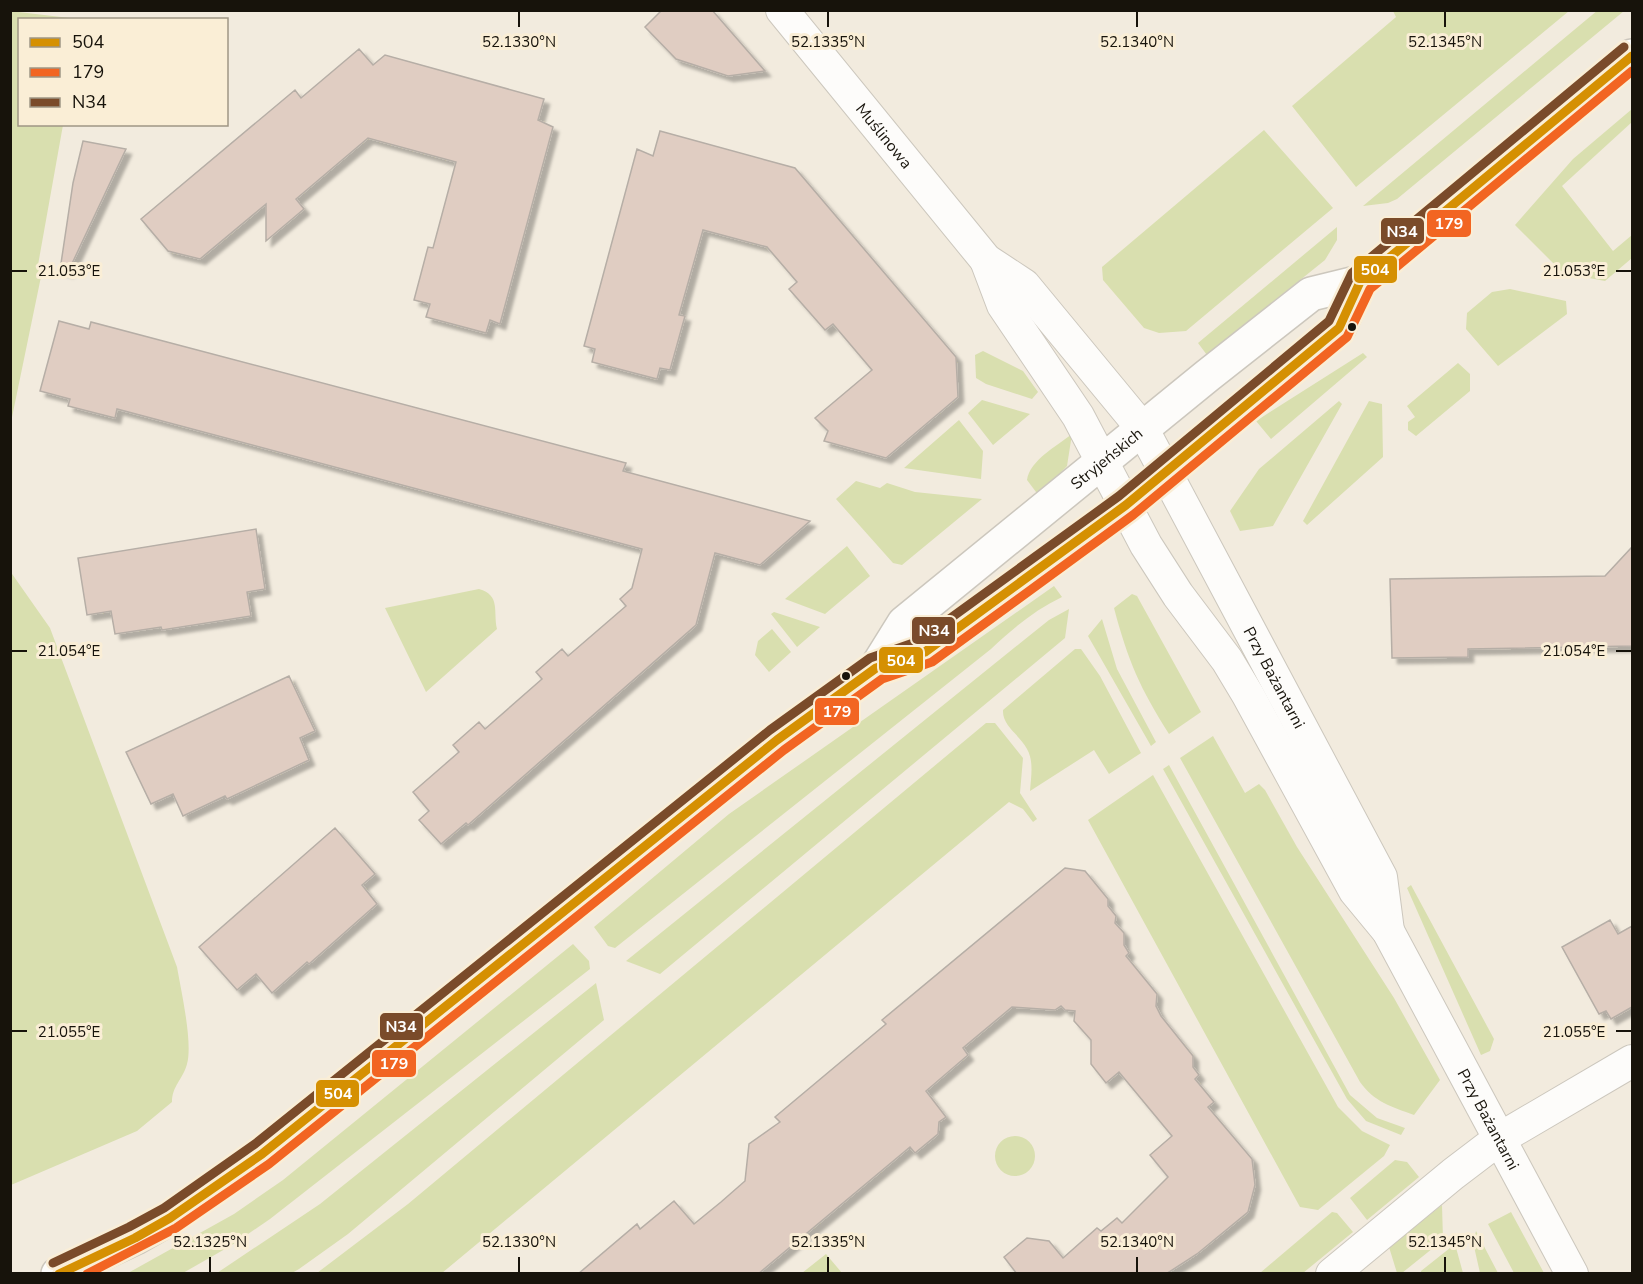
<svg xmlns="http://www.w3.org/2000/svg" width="1643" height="1284" viewBox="0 0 1643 1284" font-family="'Nunito Sans',sans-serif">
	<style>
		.green { fill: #d9dfaf }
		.building { fill: #e0cdc2; stroke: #b6aea6; stroke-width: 1.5; filter: url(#shadow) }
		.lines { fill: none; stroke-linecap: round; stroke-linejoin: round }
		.street-casing { stroke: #ccc7bd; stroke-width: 34 }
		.secondary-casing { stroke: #ccc7bd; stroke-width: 36 }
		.street { stroke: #fdfcfa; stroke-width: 32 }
		.secondary { stroke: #fdfcfa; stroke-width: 33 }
		.bus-1-casing { stroke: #faeed6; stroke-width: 14 }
		.bus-2-casing { stroke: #faeed6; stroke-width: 14 }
		.bus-3-casing { stroke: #faeed6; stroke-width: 14 }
		.bus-1 { stroke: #d59002; stroke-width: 9 }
		.bus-2 { stroke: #f26522; stroke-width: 9 }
		.bus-3 { stroke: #7a4b2a; stroke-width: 9 }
		.ticks { fill: none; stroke: #17130b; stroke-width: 2 }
		.bus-dot { fill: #17130b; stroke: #faeed6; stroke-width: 2 }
		.labels { text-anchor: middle; stroke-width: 6; stroke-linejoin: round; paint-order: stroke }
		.street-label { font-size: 16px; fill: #17130b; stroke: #faeed6 }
		.ticks-label { font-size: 15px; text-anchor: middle; fill: #17130b; stroke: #faeed6; stroke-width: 6; stroke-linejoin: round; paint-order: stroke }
		.line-badge { stroke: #faeed6; stroke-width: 2 }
		.badge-label { font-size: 16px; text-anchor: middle; font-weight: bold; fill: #fff }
	</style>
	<defs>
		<filter id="shadow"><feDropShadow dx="5.5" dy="5.5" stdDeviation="1.5" flood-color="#0004"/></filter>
	</defs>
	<rect width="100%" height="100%" fill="#f2ebde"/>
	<!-- green -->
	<path class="green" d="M1598 10 1624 11 1397 199 1388 203 1363 206Z
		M10 11 78 19 20 20V124L63 125 38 265 43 267 11 422Z
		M1393 11H1569L1356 187 1292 106 1396 17Z
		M1632 109V122L1562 186 1613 251 1632 235V258L1605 281 1563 273 1515 225 1573 159Z
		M1264 130 1333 208 1186 331 1159 333 1144 328 1103 280 1102 267Z
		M1337 227V240L1325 260 1207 355 1198 343Z
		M1510 289 1566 301 1567 314 1498 366 1466 329 1467 313 1492 292Z
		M983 351 1023 371 1038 392 1032 399 986 384 976 378 975 355Z
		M1363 353 1367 357 1271 439 1256 421Z
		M1458 363 1470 374V391L1416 436 1408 430V422L1415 417 1407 406Z
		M982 400 1030 414 993 445 968 413Z
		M1339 401 1342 404 1273 526 1240 531 1230 511 1259 469Z
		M1369 401 1382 404 1383 457 1307 525 1303 521Z
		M959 420 983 451 981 479 904 468Z
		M1072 434 1067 466 1039 496 1027 480C1030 460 1057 446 1072 434Z
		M856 481 880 488 887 483 915 492 982 499 902 565 893 563 836 499Z
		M847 546 870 576 825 614 785 599Z
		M10 571 50 628 177 967C181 990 193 1043 187 1064 183 1079 172 1086 172 1102L137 1131 11 1185Z
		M1054 586 1062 597C1035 610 1013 628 991 649L615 948 608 946 594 927 729 814Z
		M479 589C501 595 493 612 497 629L426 692 385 608Z
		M1132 594 1137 596 1201 712 1169 734C1140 688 1128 661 1114 608Z
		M1069 609 1065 638 660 974 626 961 1024 640 1049 620Z
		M774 612 820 627 797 647 771 614Z
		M1102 619 1117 669 1156 742 1151 746 1088 636Z
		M772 629 791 652 769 672 755 655 758 641Z
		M1075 649H1081L1100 676 1141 753 1109 774 1094 750 1030 791C1031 777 1034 761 1027 749 1020 735 1002 726 1003 710Z
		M986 723H995L1023 758 1020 793 1037 819 1033 822 1023 809 1009 802 442 1273H317L408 1204Z
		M1213 736 1245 793 1259 784 1265 790 1297 847 1394 998 1440 1080 1414 1115C1392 1107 1374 1102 1360 1082L1180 758Z
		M1169 765 1350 1095 1377 1118 1405 1128 1401 1135 1366 1121 1347 1099 1163 769Z
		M1153 775 1338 1107 1362 1131 1390 1145 1384 1156 1318 1210 1300 1207 1088 820Z
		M1411 885 1494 1039 1490 1051 1481 1055 1407 888Z
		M573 944 589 961 590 969 270 1219 232 1245 183 1273H128L234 1214 283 1180Z
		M596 983 604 1020 348 1234 299 1269 292 1273H217L320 1204Z
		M995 1156a20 20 0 1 1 40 0a20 20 0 1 1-40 0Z
		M1395 1160 1407 1162 1419 1177 1367 1220 1350 1198Z
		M1442 1205 1443 1240 1402 1273H1397L1389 1247Z
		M1332 1212 1337 1213 1353 1232 1303 1273H1260Z
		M1511 1212 1544 1273H1514L1488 1224Z
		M1476 1231 1498 1273H1480L1473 1242Z
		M1455 1244 1463 1273H1421V1271Z
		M826 1254 842 1273H802Z"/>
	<!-- building -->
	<path class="building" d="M662 10H712L765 71 728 76 676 59 645 27Z
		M359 49 373 65 385 55 544 99 538 120 553 127 500 324 490 320 486 333 426 317 430 304 414 300 428 247 433 248 456 162 368 138 296 199 304 209 266 241V204L200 259 168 251 141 219 295 90 301 98Z
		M660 131 795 168 956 357 958 397 886 458 824 441 828 431 815 418 872 370 833 324 825 330 789 289 797 282 767 247 703 230 679 315 685 316 670 370 660 368 657 379 592 362 595 349 584 346 637 149 653 156Z
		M83 141 126 149 68 272 60 270 73 183Z
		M59 321 89 329 91 322 626 463 623 471 810 521 760 565 715 553 696 625 468 825 466 823 441 844 419 820 429 811 413 792 459 752 453 745 479 722 485 729 542 679 536 672 562 649 568 656 626 606 620 599 632 588 642 549 117 409 115 418 68 406 70 399 40 391Z
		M256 529 265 589 247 592 251 616 162 630 161 627 115 634 111 611 87 615 78 558Z
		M1632 547V646L1468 649V657L1392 658 1390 579 1605 576Z
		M289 676 315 731 300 738 309 760 227 799 225 796 183 816 173 794 151 804 126 752Z
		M335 828 375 874 362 885 377 904 309 964 307 962 272 993 256 974 237 990 199 947Z
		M1065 868 1085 871 1108 899V906L1116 916 1115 923 1124 933V945L1129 953 1126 956 1157 994 1156 1006 1161 1016 1193 1056V1067L1199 1075 1195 1079 1214 1102 1208 1107 1252 1159 1255 1185 1248 1212 1197 1254 1166 1274H1017L1004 1257 1027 1238 1049 1241 1063 1258 1097 1228 1101 1231 1117 1218 1122 1223 1168 1177 1150 1155 1172 1136 1119 1072 1106 1083 1091 1064V1040L1074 1021 1075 1011 1065 1010 1061 1006 1055 1010 1012 1007 963 1048 968 1055 926 1091 946 1117 939 1122 938 1134 915 1153 910 1147 758 1274H578L637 1224 640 1229 674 1201 694 1224 721 1202 745 1181 749 1144 780 1122 775 1117 886 1024 882 1020Z
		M1610 920 1618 934 1632 926V1007L1611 1019 1606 1011 1599 1014 1562 947Z"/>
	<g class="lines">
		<defs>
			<g id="street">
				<path id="s1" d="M782 10 986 260 1024 285 1142 428 1381 877 1388 931"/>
				<path id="s2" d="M986 260 1003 305 1078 416 1146 545 1178 595 1227 660 1248 695 1355 891 1388 931 1572 1274"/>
				<path d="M1332 1274 1453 1174 1499 1139 1632 1061"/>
			</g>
			<g id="secondary">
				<path id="s3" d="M876 668 904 623 1207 376 1311 294 1360 282 1632 56"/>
				<path d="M58 1274 135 1238 170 1218 262 1154 777 740 876 668 925 652 1126 505 1339 328 1360 282"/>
			</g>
		</defs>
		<!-- street casing -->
		<use href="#street" class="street-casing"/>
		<!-- secondary casing -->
		<use href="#secondary" class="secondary-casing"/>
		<!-- street -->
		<use href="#street" class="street"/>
		<!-- secondary -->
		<use href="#secondary" class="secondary"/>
		<defs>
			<path id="bus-1" d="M59 1274 135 1238 170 1218 262 1154 777 740 876 668 925 652 1126 505 1339 328 1360 282 1632 56"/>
			<path id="bus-2" d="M87 1274 176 1228 269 1164 784 750 882 679 932 662 1133 515 1347 337 1370 289 1632 71"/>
			<path id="bus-3" d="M53 1263 129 1227 164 1208 255 1144 770 730 870 658 919 641 1119 496 1329 321 1352 273 1624 47"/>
		</defs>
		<!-- bus-1 casing -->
		<use href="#bus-1" class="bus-1-casing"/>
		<!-- bus-2 casing -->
		<use href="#bus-2" class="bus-2-casing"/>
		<!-- bus-3 casing -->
		<use href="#bus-3" class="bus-3-casing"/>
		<!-- bus-1 -->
		<use href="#bus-1" class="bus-1"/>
		<!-- bus-2 -->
		<use href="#bus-2" class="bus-2"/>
		<!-- bus-3 -->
		<use href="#bus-3" class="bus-3"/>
	</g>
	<!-- ticks -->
	<path class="ticks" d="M519 12V27M828 12V27M1137 12V27M1445 12V27M12 271H27M1616 271H1631M12 651H27M1616 651H1631M12 1031H27M1616 1031H1631M210 1257V1272M519 1257V1272M828 1257V1272M1137 1257V1272M1445 1257V1272"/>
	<!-- markers -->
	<g class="bus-dot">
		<circle cx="1352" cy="327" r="5"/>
		<circle cx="846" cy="676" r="5"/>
	</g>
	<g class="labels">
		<!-- street labels -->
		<g class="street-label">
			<text dy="6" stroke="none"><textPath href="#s1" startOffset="162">Muślinowa</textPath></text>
			<text dy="6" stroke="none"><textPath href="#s3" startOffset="314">Stryjeńskich</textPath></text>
			<text dy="6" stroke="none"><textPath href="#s1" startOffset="836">Przy Bażantarni</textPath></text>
			<text dy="6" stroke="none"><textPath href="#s2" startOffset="998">Przy Bażantarni</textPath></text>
		</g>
	</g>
	<g class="ticks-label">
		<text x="519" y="47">52.1330°N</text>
		<text x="828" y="47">52.1335°N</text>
		<text x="1137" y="47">52.1340°N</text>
		<text x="1445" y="47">52.1345°N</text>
		<text x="1574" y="276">21.053°E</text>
		<text x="69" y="276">21.053°E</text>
		<text x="1574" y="656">21.054°E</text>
		<text x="69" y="656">21.054°E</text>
		<text x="69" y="1037">21.055°E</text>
		<text x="1574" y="1037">21.055°E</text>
		<text x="210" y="1247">52.1325°N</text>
		<text x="519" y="1247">52.1330°N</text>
		<text x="828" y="1247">52.1335°N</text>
		<text x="1137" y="1247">52.1340°N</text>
		<text x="1445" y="1247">52.1345°N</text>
	</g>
	<g class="line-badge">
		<rect x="1426" y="209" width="46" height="29" rx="6" fill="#f26522"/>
		<rect x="1380" y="217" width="45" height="28" rx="6" fill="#7a4b2a"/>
		<rect x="1353" y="255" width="45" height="29" rx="6" fill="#d59002"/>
		<rect x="911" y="616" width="45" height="29" rx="6" fill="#7a4b2a"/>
		<rect x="878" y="646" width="46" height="28" rx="6" fill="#d59002"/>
		<rect x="814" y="697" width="46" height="29" rx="6" fill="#f26522"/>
		<rect x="379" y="1012" width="45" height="29" rx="6" fill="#7a4b2a"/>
		<rect x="371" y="1049" width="46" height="29" rx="6" fill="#f26522"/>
		<rect x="315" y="1079" width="45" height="29" rx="6" fill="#d59002"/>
	</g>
	<g class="badge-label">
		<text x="1449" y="229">179</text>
		<text x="1402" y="237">N34</text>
		<text x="1375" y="275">504</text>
		<text x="934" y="636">N34</text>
		<text x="901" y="666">504</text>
		<text x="837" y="717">179</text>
		<text x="401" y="1032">N34</text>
		<text x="394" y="1069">179</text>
		<text x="338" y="1099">504</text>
	</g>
	<!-- border -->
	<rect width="1643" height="1284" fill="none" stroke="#17130b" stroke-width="24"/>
	<!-- legend -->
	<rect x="18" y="18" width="210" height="108" fill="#faeed6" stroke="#9f9685" stroke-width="1.5"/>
	<rect x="30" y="38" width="30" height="9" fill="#d59002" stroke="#9f9685" stroke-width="1.5"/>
	<text x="72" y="48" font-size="18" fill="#17130b">504</text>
	<rect x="30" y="68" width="30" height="9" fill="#f26522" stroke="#9f9685" stroke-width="1.5"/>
	<text x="72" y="78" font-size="18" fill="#17130b">179</text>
	<rect x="30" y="98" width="30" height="9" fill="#7a4b2a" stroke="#9f9685" stroke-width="1.5"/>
	<text x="72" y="108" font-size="18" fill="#17130b">N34</text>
</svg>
